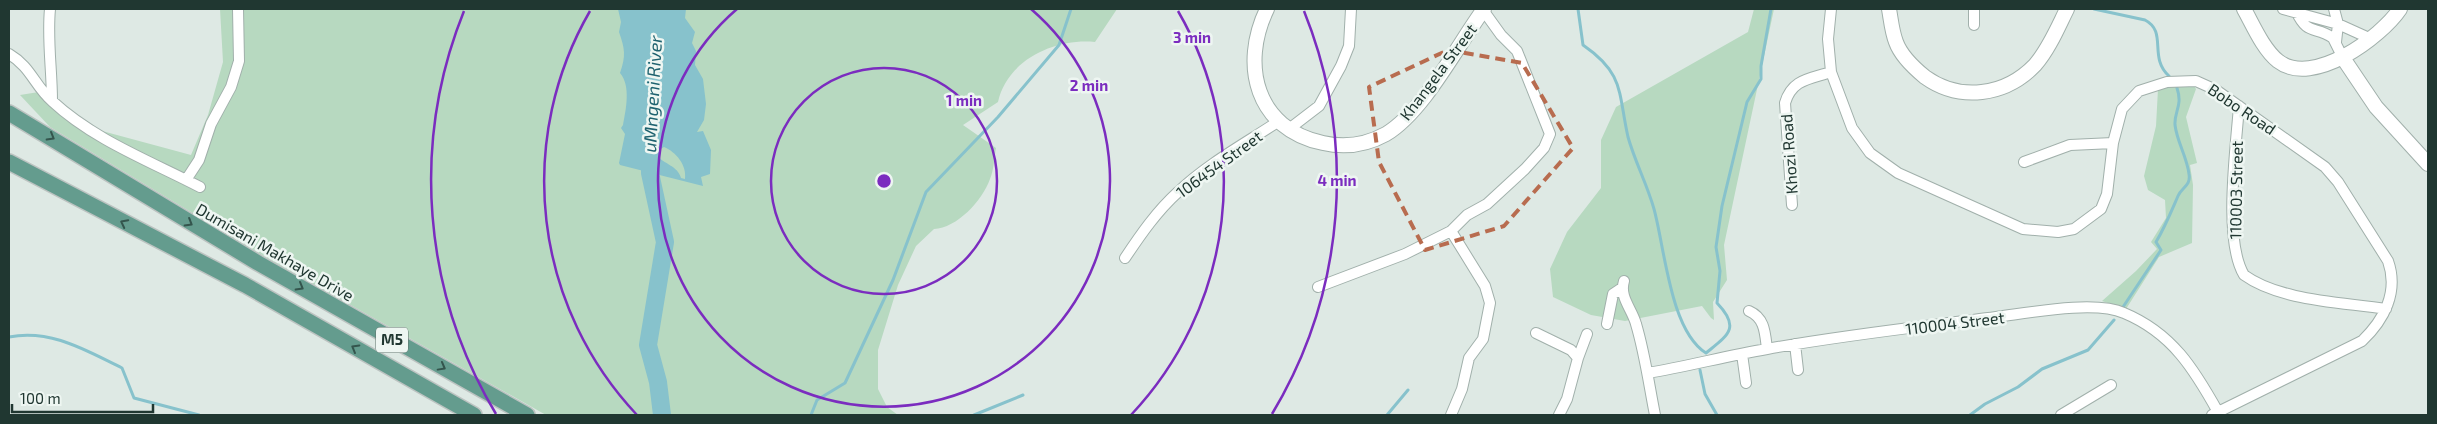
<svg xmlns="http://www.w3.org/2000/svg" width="2437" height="424" viewBox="0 0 2437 424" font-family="'Exo 2',sans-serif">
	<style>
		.green { fill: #b7d9c0 }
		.water { fill: #87c2cc; fill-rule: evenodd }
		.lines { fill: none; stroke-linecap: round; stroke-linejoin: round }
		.stream { stroke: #87c2cc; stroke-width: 3 }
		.river { stroke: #87c2cc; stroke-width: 18 }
		.minor-casing { stroke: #a1b0ab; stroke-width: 12 }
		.tertiary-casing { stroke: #a1b0ab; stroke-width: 16 }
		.primary-casing { stroke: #bcc3c1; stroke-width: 18 }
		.minor { stroke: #fff; stroke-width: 10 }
		.tertiary { stroke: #fff; stroke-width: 14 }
		.primary { stroke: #649c8e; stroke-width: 15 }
		.oneway { stroke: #34554d }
		.marked { fill: none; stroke: #b86c4f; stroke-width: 4; stroke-dasharray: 10 6; stroke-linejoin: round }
		.ring { fill: none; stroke: #7b2cbf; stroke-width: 2.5 }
		.labels { text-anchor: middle; stroke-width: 5; stroke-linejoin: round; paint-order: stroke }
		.shield { fill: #eef6f2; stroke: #5e706b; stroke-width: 1 }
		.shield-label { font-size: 15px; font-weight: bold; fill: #203731 }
		.street-label { font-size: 16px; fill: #203731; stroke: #eef6f2 }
		.water-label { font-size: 18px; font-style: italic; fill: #1e626f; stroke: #eef6f2 }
		.centre { fill: #7b2cbf; stroke: #eef6f2; stroke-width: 2.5 }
		.ring-label { font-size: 15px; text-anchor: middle; font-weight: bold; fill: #7b2cbf; stroke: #eef6f2; stroke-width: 5; stroke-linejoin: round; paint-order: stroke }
	</style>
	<rect width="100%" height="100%" fill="#dee9e4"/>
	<!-- green -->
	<path class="green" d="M220 9H1117L1095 42C1055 38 1007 60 998 102L963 125 996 148C994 158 994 170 990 179 982 201 957 228 934 229L916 246 898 285 878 350V389L887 407 898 415H546L269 259 50 127 20 95 45 91 91 128 191 155 208 115 223 62Z
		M1754 9H1774L1724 245 1727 280 1713 302 1714 320 1711 318 1702 306 1625 321 1591 315 1553 297 1550 269 1567 232 1601 188V140L1616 107 1748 32Z
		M2194 86 2196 89 2186 117 2197 163 2190 165 2193 185 2192 243 2159 257 2126 309 2102 301 2136 271 2157 249 2151 242 2166 218 2165 200 2148 190 2144 176 2156 126 2158 89 2166 87Z"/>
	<!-- water -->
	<path class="water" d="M618 9H686L685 18 695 32 692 43 696 51 695 65 703 79 706 104 704 120 697 132 703 131 711 150 710 174 701 177 703 186 620 165 619 163 625 134 621 128 623 125C626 109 631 86 620 73 626 56 625 49 619 32L621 22ZM664 147C676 152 687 165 685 179L681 178C678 166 664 164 656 155L657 151Z"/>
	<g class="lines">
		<!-- stream -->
		<path class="stream" d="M1578 9 1583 45C1625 74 1618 93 1628 137 1635 162 1647 184 1654 209 1665 249 1670 330 1706 353 1728 335 1741 328 1717 303L1720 271 1716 247 1722 206 1747 102 1761 79V66L1771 9
			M2094 9 2145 20C2168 32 2148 57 2169 76
			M2123 307 2161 250 2156 242C2165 227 2171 212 2178 196 2182 187 2191 186 2189 174 2187 157 2177 142 2175 125 2174 111 2183 106 2177 88
			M9 337C51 329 85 350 122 368L134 398 199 415
			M1700 370 1705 394 1717 415
			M811 415 817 400 845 383 893 280 926 192 998 117 1059 45 1071 9
			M974 415 1023 395
			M1387 415 1408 390
			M1970 415 1985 404 2018 387 2042 369 2088 350 2114 320"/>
		<!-- river -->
		<path class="river" d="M650 149V173L665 242 648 345 658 382 662 415"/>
		<defs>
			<path id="minor" d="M1831 9 1828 39 1831 72 1852 128 1870 153 1898 173 2023 229 2058 232 2074 229 2101 209 2107 194 2113 143 2122 109 2139 91 2167 82 2196 81 2216 90 2325 167 2338 182 2388 261C2399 292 2384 320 2362 341L2212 415
				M2283 9 2338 24 2369 38
				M2334 9 2338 24 2336 42
				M2296 11C2308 37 2315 25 2333 38L2343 58
				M1974 25V9
				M9 54C31 67 34 85 52 101 52 70 47 39 50 9
				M52 101C94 140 150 161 200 187
				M2239 106C2236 148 2223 240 2244 275 2280 301 2342 302 2386 309
				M1289 129 1319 106 1341 66 1349 46 1351 9
				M2024 162 2070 145 2113 143
				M186 180 199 160 211 124 231 87 239 61 238 9
				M1792 205 1785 103C1792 79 1810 79 1831 72
				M1125 258C1141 234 1157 211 1178 192 1207 164 1246 143 1279 121
				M1624 281C1619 297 1632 309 1636 324 1645 354 1649 385 1655 415
				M1318 287 1405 254 1451 231 1467 215 1487 204 1525 169 1544 148 1550 134 1517 51 1501 35 1483 10
				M1749 311C1765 318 1765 333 1767 349
				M1607 324 1613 294 1622 288
				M1536 333 1571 350 1578 358 1567 399 1559 415
				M1795 344 1798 370
				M1742 354 1746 383
				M1578 358 1587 334
				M1648 373C1688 366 1727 356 1767 349 1843 335 1919 327 1996 317 2028 313 2095 300 2124 313 2172 333 2194 369 2218 412
				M1451 415 1462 389 1469 358 1483 339 1490 303 1485 286 1451 231
				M2061 415 2111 385"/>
			<path id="tertiary" d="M1267 9C1240 65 1256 129 1323 143 1345 148 1366 145 1386 134 1424 111 1457 46 1484 9
				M1889 9C1891 20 1892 32 1896 42 1901 56 1914 68 1925 77 1960 102 2005 96 2035 65 2049 49 2058 27 2067 9
				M2244 9C2253 25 2263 49 2278 61 2313 88 2381 37 2400 9
				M2343 58 2376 107 2428 164"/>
			<path id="primary" d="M9 113 258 263 527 415
				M9 162 245 285 474 415"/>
		</defs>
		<!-- minor casing -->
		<use href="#minor" class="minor-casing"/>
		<!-- tertiary casing -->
		<use href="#tertiary" class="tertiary-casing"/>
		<!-- primary casing -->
		<use href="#primary" class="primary-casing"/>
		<!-- minor -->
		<use href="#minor" class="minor"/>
		<!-- tertiary -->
		<use href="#tertiary" class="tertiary"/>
		<!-- primary -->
		<use href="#primary" class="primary"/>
	</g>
	<!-- one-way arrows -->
	<defs><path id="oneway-chevron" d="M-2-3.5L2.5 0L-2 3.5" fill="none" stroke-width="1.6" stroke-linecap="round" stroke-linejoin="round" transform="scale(1.25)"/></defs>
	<g class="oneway">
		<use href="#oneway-chevron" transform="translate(51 137) rotate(30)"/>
		<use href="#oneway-chevron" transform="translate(124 223) rotate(-153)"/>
		<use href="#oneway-chevron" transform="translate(189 223) rotate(31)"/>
		<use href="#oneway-chevron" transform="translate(300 287) rotate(30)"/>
		<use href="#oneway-chevron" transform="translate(355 348) rotate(-150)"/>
		<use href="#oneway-chevron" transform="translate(442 367) rotate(29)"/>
	</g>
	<!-- marked area -->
	<path class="marked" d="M1448 50 1522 63 1573 148 1504 226 1425 250 1379 162 1369 87Z"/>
	<!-- distance rings -->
	<g class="ring">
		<circle cx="884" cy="181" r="113"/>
		<path d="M1031 9A226 226 0 1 1 737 9"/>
		<path d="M637 415A340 340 0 0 1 590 11M1178 11A340 340 0 0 1 1131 415"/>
		<path d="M496 414A453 453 0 0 1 464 11M1304 11A453 453 0 0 1 1272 414"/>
	</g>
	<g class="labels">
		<!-- shield labels -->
		<rect class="shield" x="376" y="327.5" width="32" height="25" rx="4"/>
		<g class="shield-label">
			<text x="392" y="345">M5</text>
		</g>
		<!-- street labels -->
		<g class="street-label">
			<text transform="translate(1438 72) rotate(-53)" y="6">Khangela Street</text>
			<text transform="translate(2242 109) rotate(34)" y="6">Bobo Road</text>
			<text transform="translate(1789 154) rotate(-94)" y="6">Khozi Road</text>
			<text transform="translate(1219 164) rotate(-36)" y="6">106454 Street</text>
			<text transform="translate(2236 190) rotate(-89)" y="6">110003 Street</text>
			<text transform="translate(275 252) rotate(30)" y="6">Dumisani Makhaye Drive</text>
			<text transform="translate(1955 323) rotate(-7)" y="6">110004 Street</text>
		</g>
		<!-- water labels -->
		<g class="water-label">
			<text transform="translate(653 94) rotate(-87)" y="6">uMngeni River</text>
		</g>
	</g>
	<circle cx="884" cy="181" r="8" class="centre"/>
	<g class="ring-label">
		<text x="1192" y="43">3 min</text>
		<text x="1089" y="91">2 min</text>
		<text x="964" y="106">1 min</text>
		<text x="1337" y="186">4 min</text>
	</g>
	<!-- border -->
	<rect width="2437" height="424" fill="none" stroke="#203731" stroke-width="20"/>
	<!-- scale -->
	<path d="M12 404v8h141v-8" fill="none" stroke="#203731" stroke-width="2.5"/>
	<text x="20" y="404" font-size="15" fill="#203731" stroke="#eef6f2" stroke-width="4" paint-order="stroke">100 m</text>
</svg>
